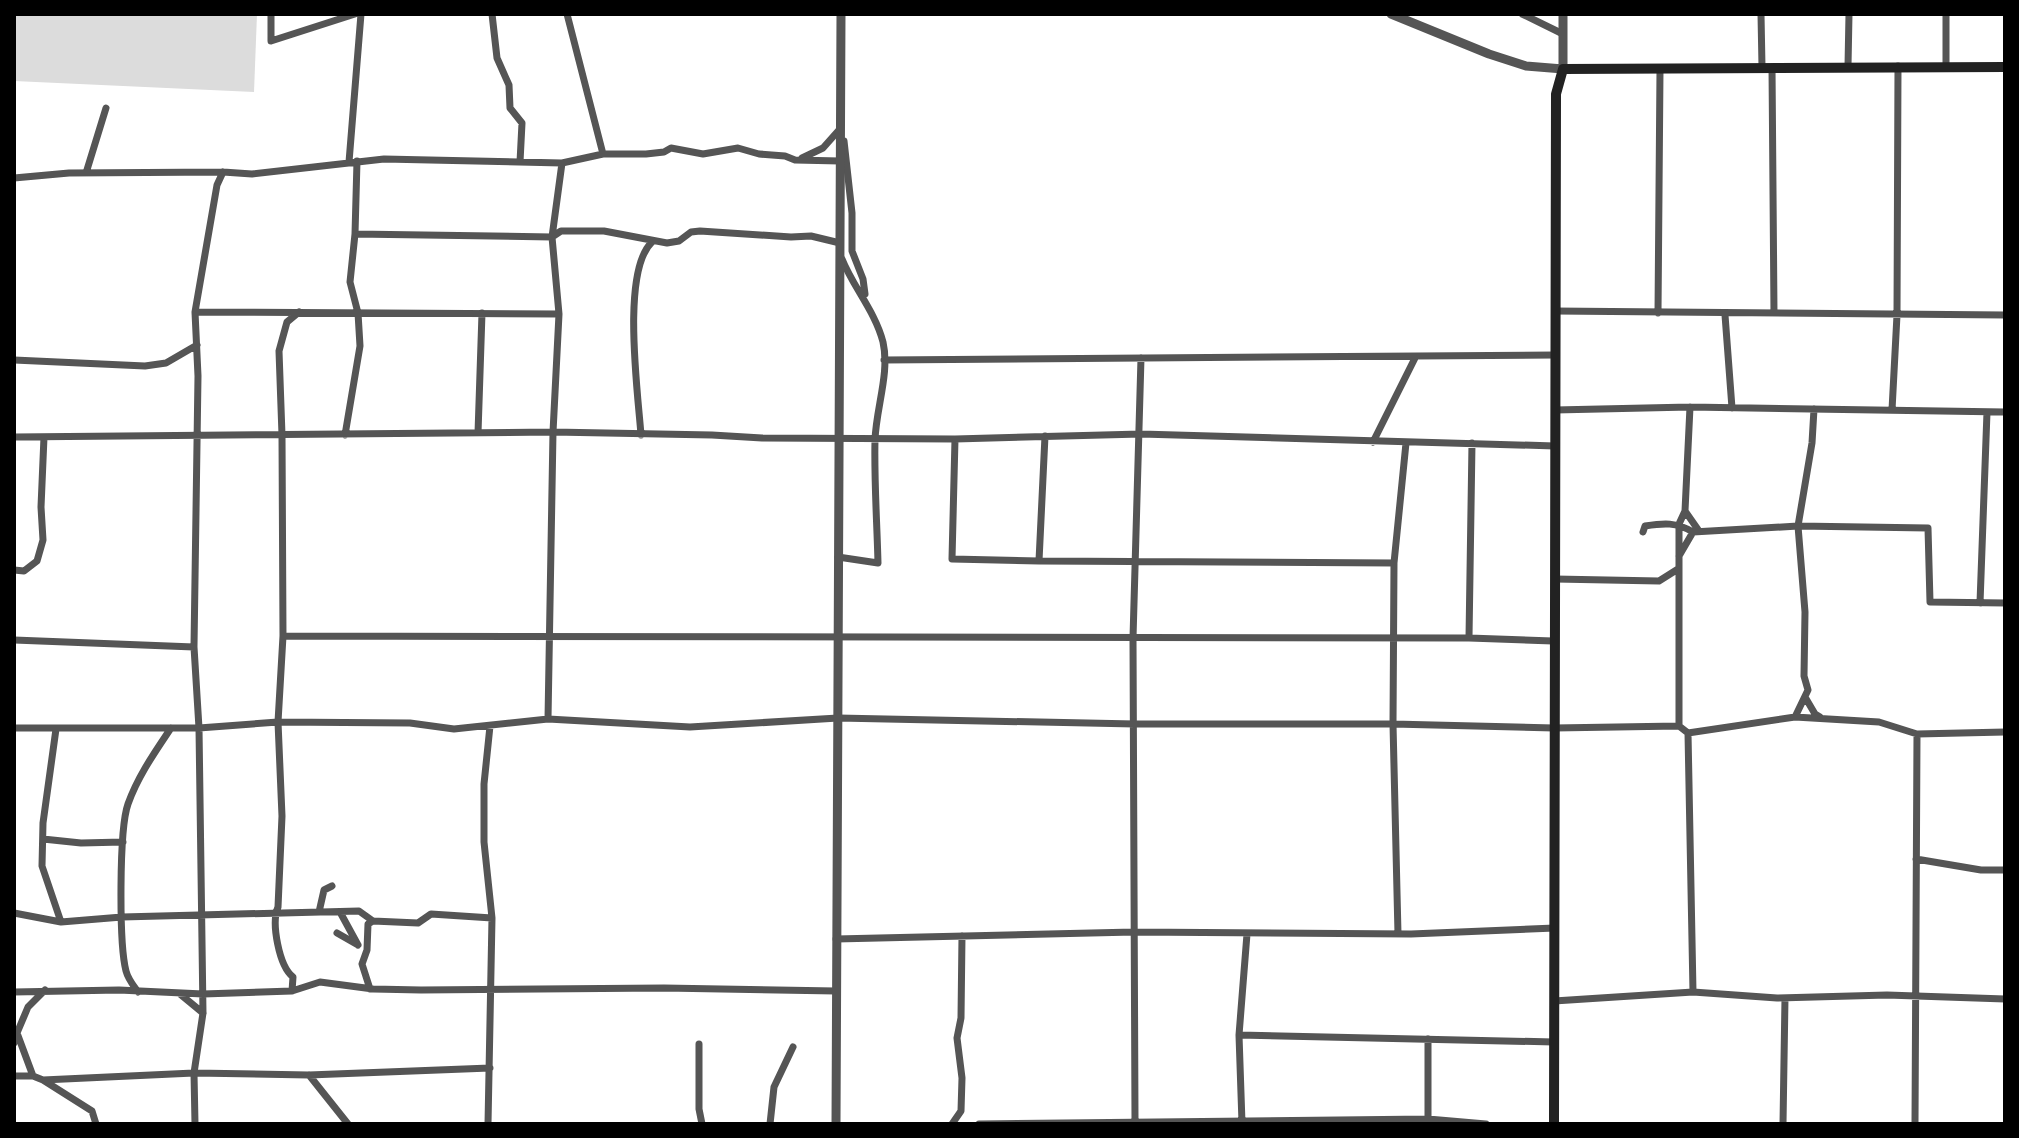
<svg xmlns="http://www.w3.org/2000/svg" width="2019" height="1138" viewBox="0 0 2019 1138" font-family="'Archivo Narrow',sans-serif">
	<style>
		.green { fill: #dcdcdc }
		.lines { fill: none; stroke-linecap: round; stroke-linejoin: round }
		.minor { stroke: #555; stroke-width: 7 }
		.tertiary { stroke: #555; stroke-width: 9 }
		.secondary { stroke: #222; stroke-width: 10 }
	</style>
	<rect width="100%" height="100%" fill="#fff"/>
	<!-- green -->
	<path class="green" d="M14 14H257L254 92 14 81Z"/>
	<g class="lines">
		<!-- minor -->
		<path class="minor" d="M271 14V41L355 14
			M492 14 497 58 509 85 510 108 522 123 520 162
			M567 14 603 154
			M1522 14 1563 34
			M1761 14 1762 67
			M1848 66 1849 14
			M1946 66V14
			M1772 67 1774 313
			M844 141 852 213V251L863 279 865 294
			M802 158 823 148 839 130
			M349 162 361 14
			M86 173 106 108
			M14 178 69 173 223 172 252 174 384 159 562 163 603 154H646L664 152 671 148 703 154 738 148 759 154 785 156 795 160 840 161
			M355 234 552 237 561 231H604L667 243 679 241 691 232 700 231 791 237 811 236 840 243
			M1555 311 2005 315
			M195 312 559 314
			M1658 313 1660 70
			M1725 315 1732 408
			M14 360 145 366 166 363 197 345
			M884 360 1555 355
			M1555 410 1690 407 2005 412
			M1892 410 1897 315 1898 66
			M478 433 482 313
			M345 435 360 346 358 313 350 282 355 234 357 161
			M641 435C638 393 621 271 652 242
			M14 437 553 432 712 435 762 438 955 439 1141 434 1555 446
			M955 439 952 559 1039 561 1045 436
			M1373 442 1415 358
			M1685 511 1699 531
			M1643 532 1645 526C1664 523 1676 522 1693 532L1798 526 1928 528 1930 602 2005 603
			M1679 556 1693 532
			M838 557 878 563C877 522 874 480 875 440 876 408 890 373 883 342 875 311 853 287 842 259
			M1039 561 1394 563
			M14 570 24 571 37 561 43 540 41 507 44 437
			M1555 579 1659 581 1678 569
			M1980 603 1987 412
			M283 636 1469 638 1553 641
			M1469 638 1472 443
			M14 640 194 647
			M1805 697 1815 714 1820 717
			M1795 717 1808 690 1804 676 1805 612 1798 526 1812 443 1814 409
			M548 719 553 432 559 314 552 237 562 163
			M1679 726V524L1685 511 1690 407
			M14 728H199L278 722 410 723 454 729 548 719 690 727 838 718 1135 724H1393L1554 728 1679 726 1688 733 1795 717 1879 722 1917 734 2005 732
			M56 729 43 823 42 866 61 922
			M1688 733 1693 992
			M43 839 81 843 123 842
			M1916 859 1981 870H2005
			M319 912 324 890 332 886
			M340 912 358 945
			M14 913 61 922 122 917 359 911 373 921 418 923 431 914 492 918
			M337 933 358 945
			M1398 934 1393 724 1394 563 1406 443
			M836 939 1134 932 1411 934 1555 928
			M370 989 362 964 367 950 368 924 373 921
			M292 991 293 977C279 966 271 923 278 907L282 816 278 722 283 636 282 435 279 351 287 322 299 312
			M14 992 119 990 203 994 292 991 320 982 373 989 421 990 664 988 836 991
			M138 992C133 985 128 979 126 971 119 944 119 829 128 804 138 776 155 752 171 728
			M180 994 203 1013
			M1554 1001 1693 992 1777 998 1887 995 2005 999
			M17 1033 28 1007 45 990
			M1239 1035 1554 1042
			M14 1043 17 1033 33 1076
			M699 1044V1109L702 1124
			M309 1075 348 1124
			M14 1076H33L43 1080 194 1073 309 1075 490 1068
			M43 1080 92 1111 96 1124
			M1428 1119V1039
			M1135 1121 1133 638 1141 358
			M1242 1123 1239 1035 1247 934
			M195 1124 194 1073 203 1013 199 728 194 647 198 376 195 312 217 185 223 172
			M488 1124 492 918 484 842V784L490 726
			M770 1124 774 1087 793 1047
			M952 1124 961 1111 962 1078 957 1038 961 1018 962 936
			M979 1124 1428 1119 1486 1124
			M1783 1124 1785 998
			M1915 1124 1917 734"/>
		<!-- tertiary -->
		<path class="tertiary" d="M1391 14 1489 54 1526 66 1563 69V14
			M836 1124 841 14"/>
		<!-- secondary -->
		<path class="secondary" d="M1554 1124 1556 94 1563 69 2005 67"/>
	</g>
	<!-- border -->
	<rect width="2019" height="1138" fill="none" stroke="#000000" stroke-width="32"/>
</svg>
